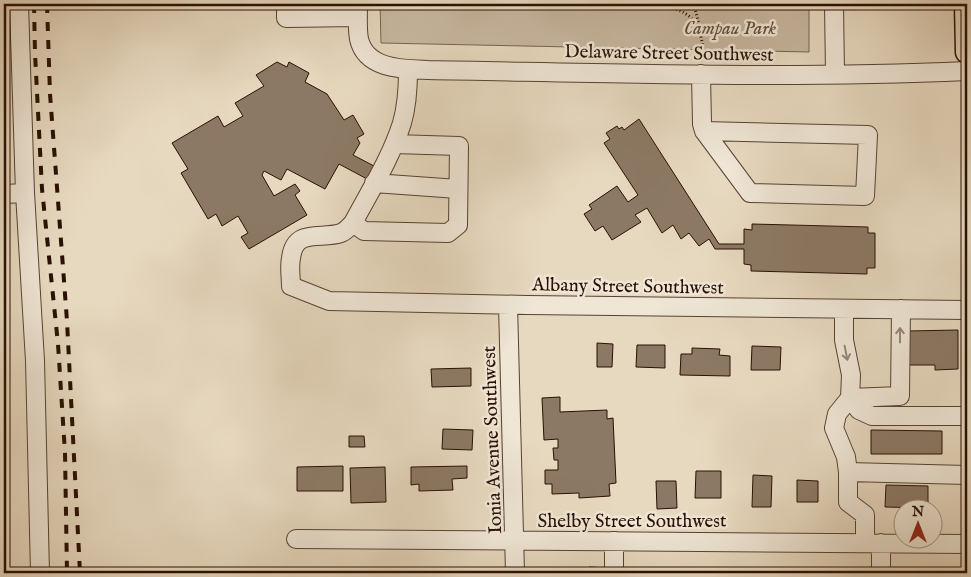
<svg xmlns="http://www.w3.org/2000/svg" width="971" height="577" viewBox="0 0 971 577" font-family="'IM FELL English',serif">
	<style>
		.green { fill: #c7b7a0; stroke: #786452 }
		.building { fill: #8c7965; stroke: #291003 }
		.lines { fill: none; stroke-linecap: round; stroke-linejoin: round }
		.minor-casing { stroke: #584232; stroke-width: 20 }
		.major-casing { stroke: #291003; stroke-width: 25 }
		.path { stroke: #291003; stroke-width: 3; stroke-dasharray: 1 2.5; stroke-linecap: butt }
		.minor { stroke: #efe6d6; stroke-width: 18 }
		.major { stroke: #e7d9c0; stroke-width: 22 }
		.rail { stroke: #291003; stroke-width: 4; stroke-dasharray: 9 9; stroke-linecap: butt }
		.oneway { stroke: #968677 }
		.labels { text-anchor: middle; stroke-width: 5; stroke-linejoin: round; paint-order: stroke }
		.park-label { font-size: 19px; font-style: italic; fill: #604a3a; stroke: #efe6d6 }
		.street-label { font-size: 19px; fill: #291003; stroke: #efe6d6 }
	</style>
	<rect width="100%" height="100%" fill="#e7d9c0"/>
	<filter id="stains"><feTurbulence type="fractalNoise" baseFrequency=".004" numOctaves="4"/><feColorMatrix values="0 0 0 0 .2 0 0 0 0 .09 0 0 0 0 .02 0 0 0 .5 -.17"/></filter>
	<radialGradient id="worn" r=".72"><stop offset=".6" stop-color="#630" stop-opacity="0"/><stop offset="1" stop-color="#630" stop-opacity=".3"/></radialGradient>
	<!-- green -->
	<path class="green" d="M380 4H809V52L381 43Z"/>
	<!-- building -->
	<path class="building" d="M277 62 287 67 289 62 309 73 305 82 327 94 344 120 353 115 364 134 357 138 360 143 353 155 374 166 367 179 339 164 325 189 287 169 281 180 264 171 262 175 274 196 295 184 300 191 295 195 307 215 249 249 241 237 248 233 238 216 222 226 216 214 208 219 181 173 188 169 172 143 218 116 224 127 243 116 235 103 264 86 256 75Z
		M639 119 719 244H744V229L752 230V224L868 227V233H875V268H867V274L751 271V265L744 264V249H715L709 239 699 246 689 233 681 239 673 225 662 233 647 208 635 215 641 222 612 240 603 226 595 231 584 214 592 209 589 205 617 186 628 202 638 195 604 143 610 139 606 133 617 126 619 129 622 127 624 130Z
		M958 330V369L935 370V365H908L907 331Z
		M597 343 613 344 612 367H597Z
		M637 345H665V368L636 367Z
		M752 346 781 347 780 370H751Z
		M692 348 720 349 719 355 730 356V376L680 375 681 354H692Z
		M471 368V386L432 387 431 369Z
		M560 397V412L607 410V419L613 418 616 483 609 484 610 496 579 498V493L552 494V484H545V470H558V460H554L553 448H558V439L544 440 542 398Z
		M443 429 473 430 472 450 442 449Z
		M871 430 942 431V454H871Z
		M349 436H364L365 447H349Z
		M4 461 6 573H4Z
		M343 466V491H297V467Z
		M467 466V478L452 479 453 490 419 491V484L411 485V467Z
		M385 467 386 502 351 503 350 468Z
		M696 471H721V498H695Z
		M753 475 772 476 771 507H752Z
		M797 480 818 481V502H797Z
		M656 481H676L677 508 657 509Z
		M886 485 928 486V508L885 507Z
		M589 567 609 568V573H589Z
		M541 568H569V573H542Z
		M915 568H960V573H902V572H915Z
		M801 571H819V573H801Z"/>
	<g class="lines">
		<defs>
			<path id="minor" d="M19 4 25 193 35 361 40 573
				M286 4V18L358 17
				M358 4C358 15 357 28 359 39 366 70 404 69 428 70 608 73 788 79 967 71
				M834 4 835 74
				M408 70C408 87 407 106 402 123 391 158 370 191 353 223 349 227 346 231 341 233 321 240 295 227 291 258 289 267 291 277 291 286L329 301 527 305 967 310
				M701 74 702 124 704 131 868 135 865 196 750 193 704 131
				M374 183 458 189
				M4 194 25 193
				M353 223 364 231 448 233 458 225 459 146 394 144
				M508 305 515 573
				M844 309V340L851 375 850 398 859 410 872 416H967
				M848 472 846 457 834 428 837 414 850 398 900 396 901 309
				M296 539 967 544
				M614 541V573
				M865 543V515L848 502V472L967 475
				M881 543V573"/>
			<path id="major" d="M966 4 967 52"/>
		</defs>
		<!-- minor casing -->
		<use href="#minor" class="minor-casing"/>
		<!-- major casing -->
		<use href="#major" class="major-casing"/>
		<!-- path -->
		<path class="path" d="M624 4C637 9 653 10 665 4
			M694 4 699 25
			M659 7C688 7 702 23 703 52"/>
		<!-- minor -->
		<use href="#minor" class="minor"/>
		<!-- major -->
		<use href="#major" class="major"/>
		<!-- rail -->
		<path class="rail" d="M34 4 35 53 42 189 58 344 65 453 67 573
			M47 4 50 94 67 321 80 573"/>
	</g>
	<!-- one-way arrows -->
	<defs><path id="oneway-shaft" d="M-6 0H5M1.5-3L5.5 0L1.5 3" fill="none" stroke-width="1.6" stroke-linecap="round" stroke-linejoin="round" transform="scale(1.25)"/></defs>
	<g class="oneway">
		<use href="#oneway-shaft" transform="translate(900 335) rotate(-90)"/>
		<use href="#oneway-shaft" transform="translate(846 353) rotate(79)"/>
	</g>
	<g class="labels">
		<!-- park labels -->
		<g class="park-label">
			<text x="730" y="34">Campau Park</text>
		</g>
		<!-- street labels -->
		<g class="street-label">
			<text transform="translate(669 52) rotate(1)" y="7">Delaware Street Southwest</text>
			<text transform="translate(628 285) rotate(1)" y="7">Albany Street Southwest</text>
			<text transform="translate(491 440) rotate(-92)" y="7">Ionia Avenue Southwest</text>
			<text x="632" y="527">Shelby Street Southwest</text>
		</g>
	</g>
	<!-- margin -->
	<rect width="971" height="577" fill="none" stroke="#e7d9c0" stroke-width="20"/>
	<rect x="5" y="5" width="961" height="567" fill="none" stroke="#291003" stroke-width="2.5"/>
	<rect x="10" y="10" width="951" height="557" fill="none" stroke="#291003"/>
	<!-- north arrow -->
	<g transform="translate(918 524)"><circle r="24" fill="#efe6d6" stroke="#a09082"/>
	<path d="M0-4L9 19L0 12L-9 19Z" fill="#8f2418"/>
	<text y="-8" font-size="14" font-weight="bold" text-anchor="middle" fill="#291003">N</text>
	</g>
	<rect width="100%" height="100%" filter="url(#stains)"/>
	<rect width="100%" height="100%" fill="url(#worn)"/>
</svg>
